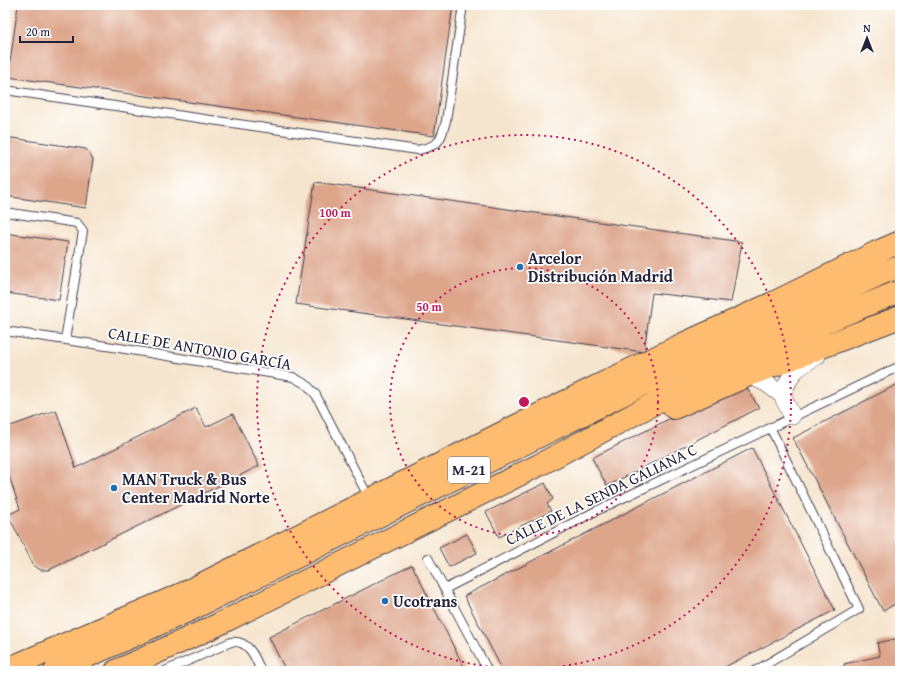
<svg xmlns="http://www.w3.org/2000/svg" width="905" height="676" viewBox="0 0 905 676" font-family="'Gentium Book Plus',serif">
	<style>
		.building { fill: #dda58a }
		.lines { fill: none; stroke-linecap: round; stroke-linejoin: round }
		.lane-casing { stroke: #423f51; stroke-width: 10 }
		.street-casing { stroke: #423f51; stroke-width: 18 }
		.highway-casing { stroke: #423f51; stroke-width: 24 }
		.lane { stroke: #fff; stroke-width: 8 }
		.street { stroke: #fff; stroke-width: 17 }
		.highway { stroke: #fdbc6f; stroke-width: 22 }
		.ring { fill: none; stroke: #c2185b; stroke-width: 2; stroke-dasharray: 2 4 }
		.poi-dot { fill: #1f6fb2; stroke: #fff; stroke-width: 1.5 }
		.labels { text-anchor: middle; stroke-width: 3.5; stroke-linejoin: round; paint-order: stroke }
		.shield { fill: #fff; stroke: #646476; stroke-width: 1 }
		.shield-label { font-size: 15px; font-weight: bold; fill: #22223b }
		.poi-label { font-size: 16px; font-weight: bold; fill: #22223b; stroke: #fff; text-anchor: start }
		.street-label { font-size: 16px; fill: #22223b; stroke: #fff }
		.centre { fill: #c2185b; stroke: #fff; stroke-width: 2 }
		.ring-label { font-size: 12px; text-anchor: middle; font-weight: bold; fill: #c2185b; stroke: #fff; stroke-width: 3.5; stroke-linejoin: round; paint-order: stroke }
	</style>
	<rect width="100%" height="100%" fill="#fff"/>
	<filter id="ink" filterUnits="userSpaceOnUse"><feTurbulence type="fractalNoise" baseFrequency=".025" numOctaves="2"/><feDisplacementMap in="SourceGraphic" scale="8" xChannelSelector="R" yChannelSelector="G"/><feConvolveMatrix kernelMatrix="1 2 1 2 8 2 1 2 1" color-interpolation-filters="sRGB"/></filter>
	<filter id="wash" filterUnits="userSpaceOnUse"><feTurbulence type="fractalNoise" baseFrequency=".012" numOctaves="4" result="noise"/><feDisplacementMap in="SourceGraphic" scale="16" xChannelSelector="R" yChannelSelector="G"/><feGaussianBlur stdDeviation="0.9" result="paint"/><feColorMatrix in="noise" values="0 0 0 0 0 0 0 0 0 0 0 0 0 0 0 0 0 1.4 0 .05"/><feComposite in="paint" operator="in"/></filter>
	<g filter="url(#wash)">
		<rect width="100%" height="100%" fill="#f6e5ce"/>
		<g id="blocks">
			<!-- building -->
			<path class="building" d="M18 5H453L434 136 8 77Z
				M5 137 86 149 93 159 86 208 5 196Z
				M315 182 742 242 731 302 652 293 644 352 296 304Z
				M5 233 68 242 59 300 5 293Z
				M900 383V601L883 611 793 438Z
				M747 388 759 408 607 486 592 458 724 391Z
				M196 408 206 427 233 414 259 466 49 570H41L34 566 8 515 20 509 5 464V428L56 410 76 468Z
				M752 448 835 610 717 671H503L464 596Z
				M545 483 553 499 547 504 551 511 499 537 486 512Z
				M467 534 477 553 449 567 439 548Z
				M412 565 466 671H286L269 637Z
				M900 638V671H845L844 664 880 656 877 643Z"/>
		</g>
	</g>
	<g filter="url(#ink)">
		<use href="#blocks" fill-opacity="0" stroke="#423f51" stroke-width="1"/>
		<g class="lines">
			<defs>
				<path id="lane" d="M5 90 418 150C440 145 440 142 446 121L463 5
					M5 212 77 223 83 231 65 340
					M5 331 113 347 293 377 307 385 316 395 369 498
					M428 558 488 671
					M445 589 596 511 900 366
					M165 671 231 642C249 640 255 657 261 671
					M755 671 859 609 770 427"/>
				<path id="street" d="M749 375 766 383 782 395 792 416
					M782 395C792 371 794 369 817 356"/>
				<path id="highway" d="M674 408 749 375 900 317
					M5 670 184 593 522 423 683 344 773 303 877 252 900 242
					M55 671 192 609 690 361 885 272 900 267
					M116 671 211 628 539 465 702 378 789 337 900 291"/>
			</defs>
			<!-- lane casing -->
			<use href="#lane" class="lane-casing"/>
			<!-- street casing -->
			<use href="#street" class="street-casing"/>
			<!-- highway casing -->
			<use href="#highway" class="highway-casing"/>
			<!-- lane -->
			<use href="#lane" class="lane"/>
			<!-- street -->
			<use href="#street" class="street"/>
			<!-- highway -->
			<use href="#highway" class="highway"/>
		</g>
	</g>
	<!-- distance rings -->
	<g class="ring">
		<circle cx="524" cy="402" r="134"/>
		<circle cx="524" cy="402" r="267"/>
	</g>
	<!-- markers -->
	<g class="poi-dot">
		<circle cx="520" cy="267" r="4"/>
		<circle cx="114" cy="488" r="4"/>
		<circle cx="385" cy="601" r="4"/>
	</g>
	<g class="labels">
		<!-- shield labels -->
		<rect class="shield" x="448" y="457" width="42" height="26" rx="3"/>
		<g class="shield-label">
			<text x="469" y="475">M-21</text>
		</g>
		<!-- poi labels -->
		<g class="poi-label">
			<text x="528" y="264">Arcelor<tspan x="528" dy="18">Distribución Madrid</tspan></text>
			<text x="122" y="485">MAN Truck &amp; Bus<tspan x="122" dy="18">Center Madrid Norte</tspan></text>
			<text x="393" y="607">Ucotrans</text>
		</g>
		<!-- street labels -->
		<g class="street-label">
			<text transform="translate(200 348) rotate(10)" y="6">CALLE DE ANTONIO GARCÍA</text>
			<text transform="translate(601 494) rotate(-26)" y="6">CALLE DE LA SENDA GALIANA C</text>
		</g>
	</g>
	<circle cx="524" cy="402" r="6" class="centre"/>
	<g class="ring-label">
		<text x="335" y="217">100 m</text>
		<text x="429" y="311">50 m</text>
	</g>
	<!-- margin -->
	<rect width="905" height="676" fill="none" stroke="#fff" stroke-width="20"/>
	<!-- north arrow -->
	<g transform="translate(867 38)" stroke="#ffffff" stroke-width="3" paint-order="stroke">
	<path d="M0-3L7 15L0 10L-7 15Z" fill="#22223b"/>
	<text y="-6" font-size="11" font-weight="bold" text-anchor="middle" fill="#22223b">N</text>
	</g>
	<!-- scale -->
	<path d="M20 36v6h53v-6" fill="none" stroke="#22223b" stroke-width="2"/>
	<text x="26" y="36" font-size="12" fill="#22223b" stroke="#ffffff" stroke-width="3" paint-order="stroke">20 m</text>
</svg>
